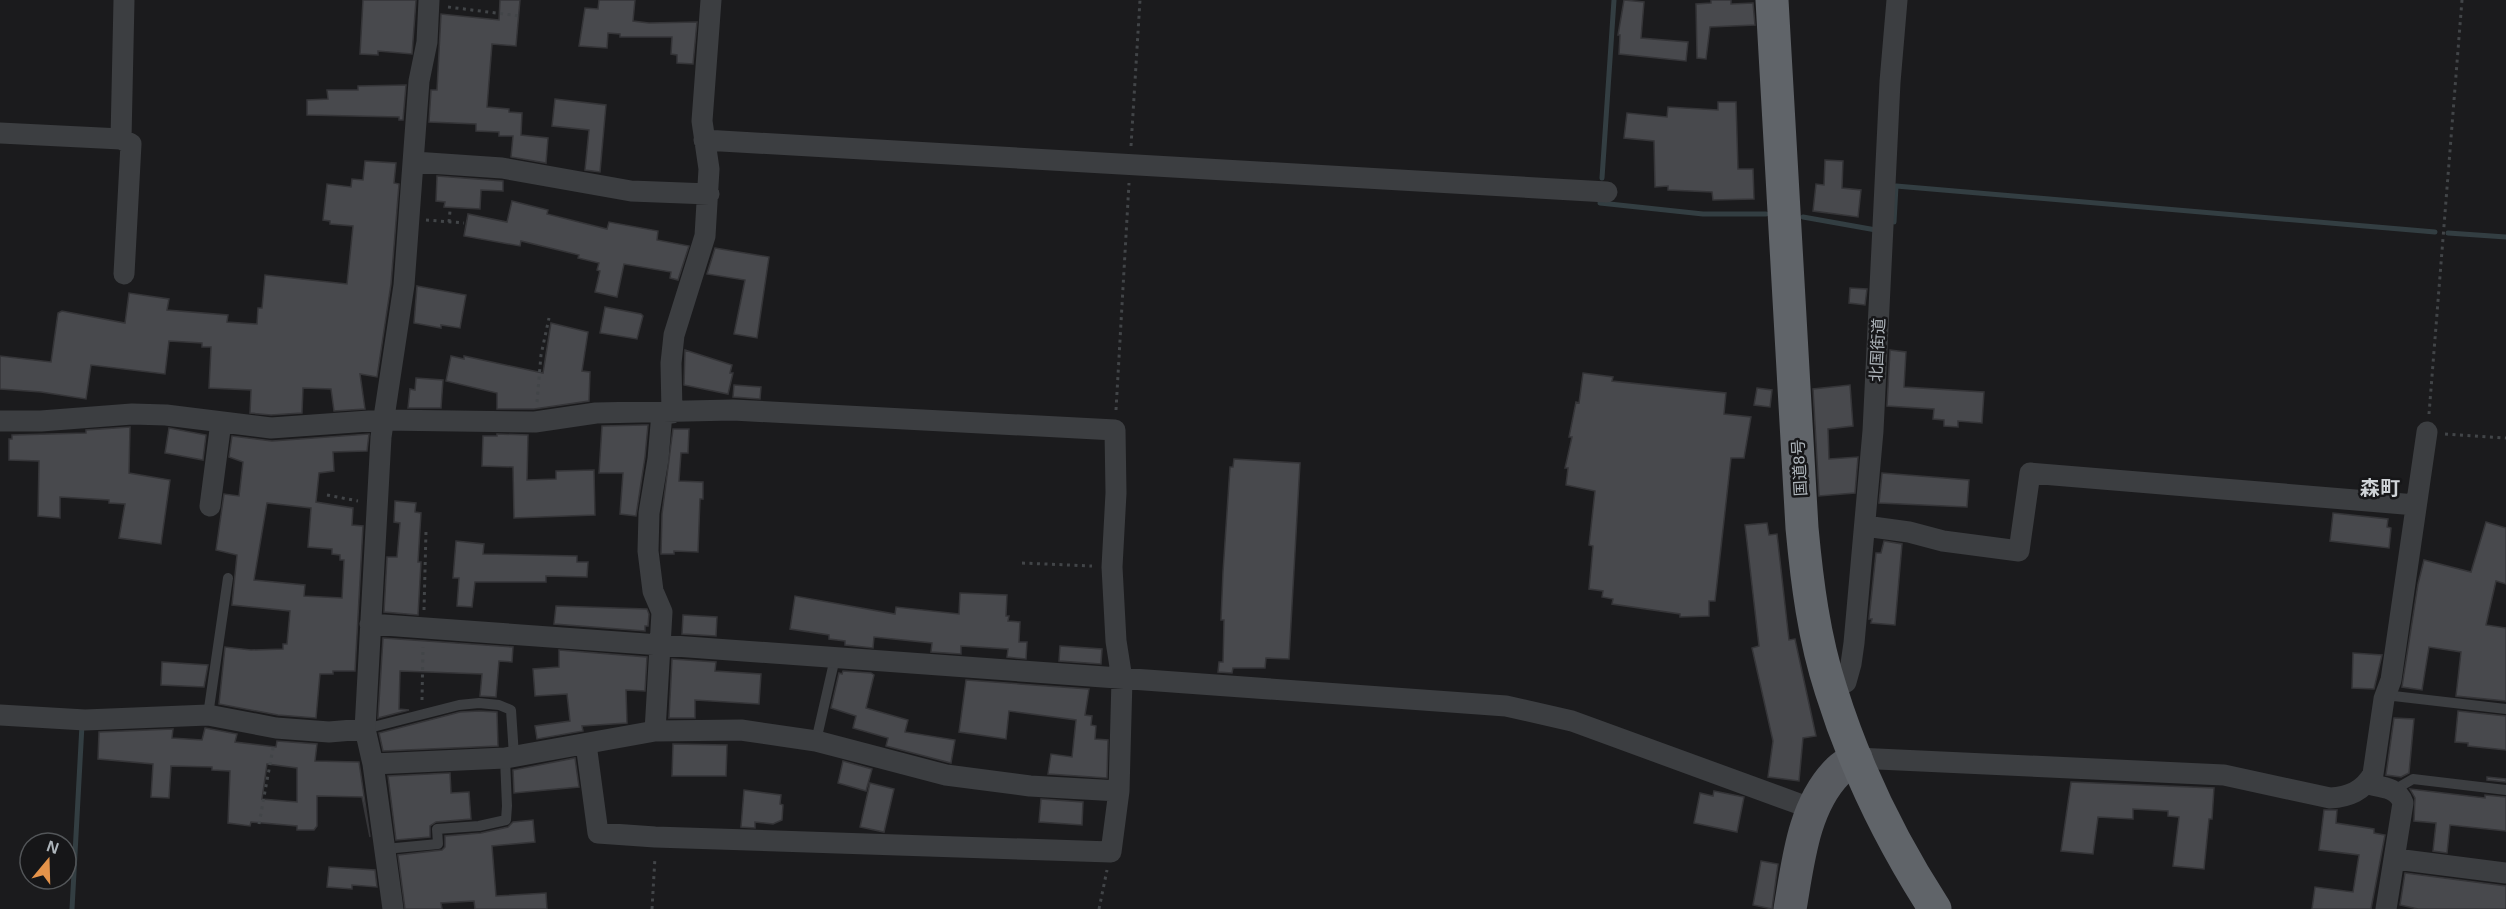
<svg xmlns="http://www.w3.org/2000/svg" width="2506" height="909" viewBox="0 0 2506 909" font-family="Arial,'Noto Sans JP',sans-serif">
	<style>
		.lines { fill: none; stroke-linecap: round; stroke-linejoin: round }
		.stream { stroke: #333e42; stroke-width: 5 }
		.building { fill: #48494d; stroke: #353538; stroke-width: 1.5; fill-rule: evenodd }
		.path { stroke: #424548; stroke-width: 3; stroke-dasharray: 3 4.5; stroke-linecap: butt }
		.service { stroke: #3c3e41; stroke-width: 10 }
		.minor { stroke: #3c3e41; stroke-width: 21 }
		.primary { stroke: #585b60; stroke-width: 33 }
		.trunk { stroke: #606469; stroke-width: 33 }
		.labels { text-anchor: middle; stroke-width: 5; stroke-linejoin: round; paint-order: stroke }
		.street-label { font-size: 16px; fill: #aeb5bb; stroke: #161618 }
		.quarter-label { font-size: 20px; font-weight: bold; fill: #cfd3d7; stroke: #161618 }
	</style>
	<rect width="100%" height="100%" fill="#1b1b1d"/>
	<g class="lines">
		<!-- stream -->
		<path class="stream" d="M1602 178 1614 0
			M1600 203 1703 214H1766
			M1803 217 1876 230
			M1894 222 1896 186 2435 232
			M2448 233 2506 237
			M72 909 82 725"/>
	</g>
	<!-- building -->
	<path class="building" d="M363 0H416L412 54 378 51V55L360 54Z
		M500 0H520L516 46 492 44 487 107 509 109V112L522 113 521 135 548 138 546 163 511 157 513 136H499V132L476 131V124L429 122 431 90H437L441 14 499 20Z
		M599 0H635L633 21 649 23 697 22 693 64 677 63V55L671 54 672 37H620V34L608 33 607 48 579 46 585 8 598 9Z
		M1624 0 1644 2 1641 38 1688 42 1686 61 1619 54 1620 35H1618Z
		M1711 0H1731V4L1753 3 1755 25 1710 27 1706 59 1697 58 1696 4 1711 3Z
		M406 85 403 120H399V117L307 115V100L328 99 327 90H358V86Z
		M555 99 606 105 600 172 585 170 589 130 552 126Z
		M1718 102H1736L1738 169H1753L1754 199 1713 200 1712 192 1668 190V186L1655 187 1654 141 1624 138 1627 113 1667 117 1668 107 1718 110Z
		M1825 160 1843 161 1842 188 1861 190 1858 217 1813 211 1816 184 1824 185Z
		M365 161 396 163 394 183 399 184 391 284 377 377 360 374 365 409 334 411 331 389 303 388 302 413 271 415 250 413 251 390 209 388 211 347H202V343L169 341 165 374 91 365 86 399 41 392 0 389V356L51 362 58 313 62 311 125 323 129 293 169 299 167 310 228 315 227 322 257 324 258 308H262L265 275 347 284 353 226 330 224V221L323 220 327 184 351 187 352 179 363 180Z
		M437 176 503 181V191L481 190 480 209 444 207 445 202 436 201Z
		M512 201 548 210 547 214 607 229 609 222 658 231 657 240 689 246 678 280 670 278 671 272 624 264 617 297 595 292 600 271 597 270 599 263 578 258 579 255 521 241 520 246 464 236 468 214 507 222Z
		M715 248 769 257 757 338 734 334 745 280 707 274Z
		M417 286 466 295 460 328 441 325V328L414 323Z
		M1850 288 1867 289 1865 305 1849 303Z
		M605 307 641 314 643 316 637 339 600 333Z
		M551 323 588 332 582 371 590 372 589 401 534 409H497V393L446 381 451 356 464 359V356L543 373Z
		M685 350 732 365 730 373H733L728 394 684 385Z
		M1890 350 1906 352 1904 387 1984 392 1982 423 1958 421V427L1944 426V420L1933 419 1934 409 1887 406Z
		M1583 373 1613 377 1612 381 1726 393 1724 414 1751 417 1744 458H1731L1715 601H1709V616L1680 617V614L1612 604 1613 599 1602 597 1603 591 1589 589 1593 546 1589 545 1595 491 1566 485 1568 468H1565L1572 437H1569L1576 402 1579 403Z
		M416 378 443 380 441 408H408L410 389 415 390Z
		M734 385 761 387 760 399 733 397Z
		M1850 385 1853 426 1828 429 1829 459 1858 457 1855 493 1819 496 1813 389Z
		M1757 388 1772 390 1770 407 1754 405Z
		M644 425H648L645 457 636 516 620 514 623 473H599L602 426Z
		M130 427 129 473 170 480 161 544 119 538 125 504 109 503V500L60 497V518L38 516 39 461 9 460V439H12V435L86 433V430Z
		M169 428 206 435 203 460 165 453Z
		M673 429H689L688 453H681L679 481 703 482V499H700L698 552 674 551V554H661L662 514Z
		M369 434 367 451 333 452 334 471 319 473 316 502 353 508 352 525 363 526 355 671H333V674H320L316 718 278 715 219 704 225 647 251 650 283 649V644H287L290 611 232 605 237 555 216 550 224 494 239 496 243 462 229 457 232 436 272 441ZM267 503 311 508 308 547 332 549V554L340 555V560H344L342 598 304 596 305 585 254 580Z
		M497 434 528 435 527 480 556 479V471L594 470 595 515 514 518 513 467 482 466 483 436H497Z
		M1234 459 1300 463 1289 659 1266 658 1265 668H1233L1232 673 1218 672 1219 662H1223L1224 620H1221L1223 572 1230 467H1233Z
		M1882 473 1969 480 1967 507 1879 503Z
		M395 501 416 503 415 512 421 513 418 562H421L418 615 384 612 387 557H397L400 523 394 522Z
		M2333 513 2388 519 2387 527 2391 528 2389 548 2330 541Z
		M2486 522 2506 528V584L2496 581 2486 625 2506 628V701L2456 696 2461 652 2429 647 2422 690 2402 687 2418 584 2424 560 2471 572Z
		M1767 523 1769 535 1777 534 1789 640 1795 639 1816 736 1803 738 1799 781 1768 777 1773 741 1752 648 1759 646 1745 525Z
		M456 541 484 544 483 554 577 556V562H588L587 577 546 576V582H475L472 607 457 606 459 578H453Z
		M1884 541 1902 544 1895 625 1871 623 1872 619H1869L1876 553H1881Z
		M960 593 1007 595 1006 616H1009L1008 621 1020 622 1019 642H1027L1026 659 1007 657 1008 649 961 646V654L931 652 932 643 874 637 873 648 845 645V641L829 639V635L790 629 795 596 895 614 896 607 959 614Z
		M556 606 647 609 649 614 648 626H645V631L554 624Z
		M683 615 717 617 716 636 682 634Z
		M383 638 513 647 512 662 499 661 496 697 480 696 482 674 400 671 399 709 409 710 378 718Z
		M1060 646 1102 649 1101 664 1059 661Z
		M559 650 647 657 645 691 626 690 627 723 582 726 583 731 537 739 535 726 570 721 567 694 535 696 533 669 559 667Z
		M2353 653 2382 655 2374 689 2352 688Z
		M672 659 716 662 715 671 761 674 759 704 695 700V718H669Z
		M162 662 208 665 204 687 161 685Z
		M843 671 871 673 874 675 866 708 908 720 905 732 955 740 951 763 886 746 888 738 853 728 856 716 831 708 839 673 842 674Z
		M966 680 1089 689 1085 715 1092 716 1091 725 1096 726 1095 739 1108 740 1107 778 1048 774 1051 754 1072 757 1076 720 1009 711 1006 739 959 732Z
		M479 711 497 712 498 746 383 751 379 733 460 712Z
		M2458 711 2506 716V750L2468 746V743L2455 742Z
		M2394 718 2414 719 2409 773 2401 777 2386 775Z
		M205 728 237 734 235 742 276 747 277 741 317 744 315 761 359 762 370 837 362 797 317 796V826L314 830H297V826L251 822 250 826 228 823 230 771 212 770V767L171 766 169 798 151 797 153 764 98 759 99 732 173 729 172 738 202 740ZM267 764 297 768V802L262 799Z
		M673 744 727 745 726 776H672Z
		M575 758 579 787 514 793 513 770Z
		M843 761 872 769 866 791 838 783Z
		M450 773 451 793 469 792 471 819 436 822 430 826V837L396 840 388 776Z
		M2487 777 2506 779V782L2487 780Z
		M2071 782 2214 788 2212 819H2209L2204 869 2173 866 2179 817 2168 816V811L2133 809V819L2098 817 2093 854 2061 851Z
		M870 783 894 789 884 832 860 827Z
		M2410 789 2485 798V795L2506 797V831L2450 825 2447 853 2433 851 2436 823 2414 821 2415 798Z
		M744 790 781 795 780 804 783 805 782 820 773 824 755 822V828L741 827Z
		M1714 791 1744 797 1737 832 1694 823 1700 793 1713 796Z
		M1041 799 1083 802 1082 825 1039 822Z
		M2324 810H2337L2336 823 2374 829V833L2385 835 2371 909H2312L2315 887 2353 892 2359 855 2319 850Z
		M533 820 535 842 492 846 496 896 546 893 547 909H475L474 901 441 903 442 909H405L398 855 442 850 445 847V836L481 833 508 827 513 822Z
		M1761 861 1778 864 1772 909 1753 905Z
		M329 867 375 870 377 887 352 885V889L327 887Z
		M2405 873 2506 886V909H2418L2400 905Z"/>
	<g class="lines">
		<!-- path -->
		<path class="path" d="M448 7 520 16
			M1131 146 1140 0
			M426 220 464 223
			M449 222 450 211
			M537 402 541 355 549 318
			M1116 410 1129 183
			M2429 414 2462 0
			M2445 434 2506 438
			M327 495 358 501
			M1022 563 1092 566
			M424 610 426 531
			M422 700 423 647
			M259 824 273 748
			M652 909 655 857
			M1099 909 1107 870"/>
		<!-- service -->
		<path class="service" d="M2385 695 2506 709
			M208 715 228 578
			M365 729 459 705 479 703 499 705 511 710 514 756
			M816 741 835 658
			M2394 790 2413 779 2506 790
			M385 849 438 844 437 829 479 826 506 820 507 806 505 758"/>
		<!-- minor -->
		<path class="minor" d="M0 133 121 139 131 144 124 274
			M121 139 124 0
			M704 140 1607 192
			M414 162 502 168 631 191 709 194
			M672 413 671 363 674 335 705 236 709 169 702 121 711 0
			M0 421H41L132 414 166 415 271 428 383 420 535 422 596 413 733 410 1115 430 1116 493 1112 567 1116 641 1122 679 1119 791 1111 852 655 837 598 833 586 744
			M210 506 221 422
			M1865 526 1909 532 1943 541 2019 551 2030 473 2416 505
			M370 624 1506 706 1572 721 1813 809
			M1830 690 1846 682 1851 664 1854 643 1873 431 1890 82 1897 0
			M0 715 85 720 208 715 276 728 329 732 365 729
			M655 731 662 612 653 591 648 551 649 513 658 459 662 413
			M1856 758 2224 775 2330 798C2349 797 2363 791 2373 774L2384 699 2391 680 2427 432
			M373 764 505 758 655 731 741 730 816 741 946 775 1030 786 1119 791
			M2367 784C2381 787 2398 787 2403 803L2386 909
			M2396 859 2506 873
			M393 909 373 764 365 729 381 437 404 285 419 81 427 42 429 0"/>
		<!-- primary -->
		<path class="primary" d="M1790 909C1798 863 1803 807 1837 772 1842 766 1850 762 1856 758"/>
		<!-- trunk -->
		<path class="trunk" d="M1772 0 1802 528C1807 582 1814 638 1831 690 1855 767 1891 841 1935 909"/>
	</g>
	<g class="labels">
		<!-- street labels -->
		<g class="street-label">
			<text transform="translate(1877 350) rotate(-87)" y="6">北国街道</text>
			<text transform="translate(1799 468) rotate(-93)" y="6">国道8号</text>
		</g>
		<!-- quarter labels -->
		<g class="quarter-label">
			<text x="2380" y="495">森町</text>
		</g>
	</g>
	<!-- north arrow -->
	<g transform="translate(48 861) rotate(19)"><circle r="28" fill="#161618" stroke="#535659" stroke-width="1.5"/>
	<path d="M0-4.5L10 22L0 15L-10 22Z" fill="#e5934a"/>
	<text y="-9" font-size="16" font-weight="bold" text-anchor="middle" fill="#aeb5bb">N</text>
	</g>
</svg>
